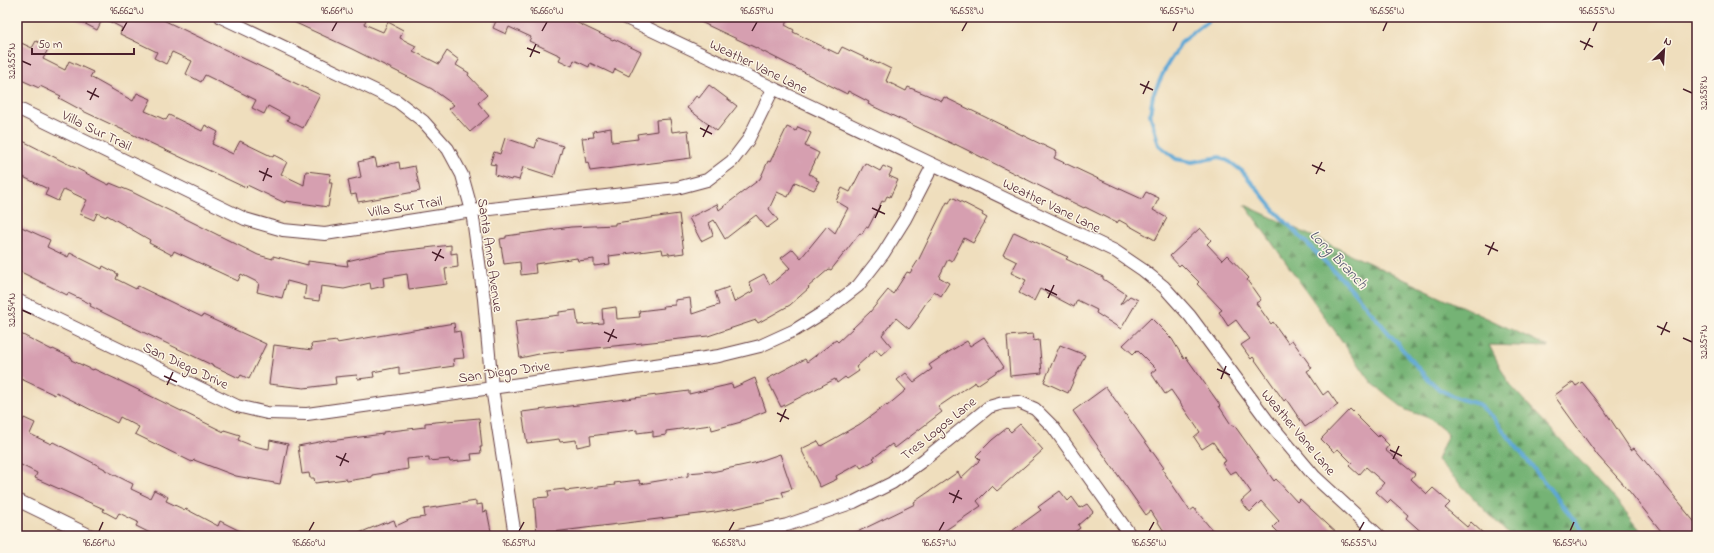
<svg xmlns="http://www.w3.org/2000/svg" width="1714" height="553" viewBox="0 0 1714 553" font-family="'Indie Flower',sans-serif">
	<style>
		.forest { fill: url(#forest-firs); stroke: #5f6950 }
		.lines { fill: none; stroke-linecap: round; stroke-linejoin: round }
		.stream { stroke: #5da7d5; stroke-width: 4 }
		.building { fill: #d69fb0 }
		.street-casing { stroke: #633c41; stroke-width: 14 }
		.street { stroke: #fff; stroke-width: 12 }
		.ticks { fill: none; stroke: #4a1f2b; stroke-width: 1.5 }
		.labels { text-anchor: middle; stroke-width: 3; stroke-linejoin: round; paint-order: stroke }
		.street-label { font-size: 14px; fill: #4a1f2b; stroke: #fcf5e5 }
		.water-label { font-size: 15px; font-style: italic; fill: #52556f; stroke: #fcf5e5 }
		.neatline { fill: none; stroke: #4a1f2b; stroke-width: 1.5 }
		.ticks-label { font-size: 10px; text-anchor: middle; fill: #4a1f2b }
	</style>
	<defs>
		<pattern id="forest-firs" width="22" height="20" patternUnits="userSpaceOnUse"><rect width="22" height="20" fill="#74b374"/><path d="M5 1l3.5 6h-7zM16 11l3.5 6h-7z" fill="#61915f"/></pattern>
	</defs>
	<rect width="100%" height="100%" fill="#fcf5e5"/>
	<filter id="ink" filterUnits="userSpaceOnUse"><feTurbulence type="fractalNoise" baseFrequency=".025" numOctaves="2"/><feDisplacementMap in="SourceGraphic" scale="8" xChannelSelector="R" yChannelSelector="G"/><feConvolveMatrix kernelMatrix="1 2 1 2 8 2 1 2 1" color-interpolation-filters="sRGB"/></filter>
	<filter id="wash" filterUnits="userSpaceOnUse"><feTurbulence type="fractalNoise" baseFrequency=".012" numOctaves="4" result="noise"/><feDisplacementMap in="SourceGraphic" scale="16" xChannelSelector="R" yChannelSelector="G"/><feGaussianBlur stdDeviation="0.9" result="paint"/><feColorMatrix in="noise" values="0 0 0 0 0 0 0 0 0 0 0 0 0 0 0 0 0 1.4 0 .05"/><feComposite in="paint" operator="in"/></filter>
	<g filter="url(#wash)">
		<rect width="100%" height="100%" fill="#efdebd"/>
		<!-- forest -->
		<path class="forest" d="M1245 205 1549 347 1489 345 1509 384 1612 495 1645 536H1510L1437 460 1448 434 1429 418 1406 410 1372 383Z"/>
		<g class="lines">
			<!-- stream -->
			<path class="stream" d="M1213 17 1182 41 1166 67 1153 95 1150 114 1159 145 1176 159 1192 162 1220 157 1230 162 1242 171 1276 212 1349 286 1425 376 1440 390 1460 399 1478 404 1492 416 1587 536"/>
		</g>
		<g id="blocks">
			<!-- building -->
			<path class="building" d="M72 17H157L320 95 303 128 287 120 289 117 268 106 264 114 252 108 256 100 205 75 201 82 186 74 192 61 172 52 166 64 154 58 157 52 120 34 122 28 103 18 97 30Z
				M283 17H359L366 20 364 24 383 32 388 22 403 30 400 38 416 46 413 51 439 64 447 51 459 60 456 65 469 73 468 75 487 95 478 103 489 116 470 132 449 109 454 105 432 89 352 49Z
				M488 17H565L613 40 614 39 641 52 629 76 615 69 613 74 590 63 589 67 574 60 572 66 559 60 561 56 529 41 531 37 509 27 506 34 493 28 496 21Z
				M690 17H789L785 25 794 30 793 32 838 54 842 47 878 64 879 63 891 69 886 81 906 91 908 87 942 101 944 97 1057 152 1054 158 1107 183 1142 199 1146 192 1159 198 1153 210 1167 218 1155 240 1119 220 1117 223 1085 207 1084 208 955 144V145L868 104 869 102 848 91 847 94 754 47Z
				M17 41 32 48 36 41 49 47 43 59 65 70 69 61 93 72 90 77 133 101 137 93 151 99 145 111 166 120 169 115 202 131 205 125 218 132 212 144 233 154 240 141 273 157 274 155 287 162 281 174 304 185 306 171 331 174 329 183H332L328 207 286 201 285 203 247 185 246 188 85 112 59 98 61 96 40 86 39 88 17 78Z
				M709 85 737 106 717 131 687 108 696 96 699 98Z
				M670 119 672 132 688 130 691 158 590 171 588 162 586 163 582 138 594 137 593 131 611 128 612 142 638 139 637 134 657 131 656 120Z
				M787 127 796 131 798 127 811 133 805 146 819 153 809 174 817 178 816 180 819 181 814 190 795 182 788 197 777 192 769 209 778 220 767 228 756 215 725 239 714 220 709 223 713 235 701 241 689 218 717 204 719 210 760 179 768 161 770 162Z
				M17 138 109 185 110 183 132 192 258 255 273 259V256L308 265V261L348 266 347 261 382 253 451 245V254L457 253 458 267 445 269 447 284 409 289 407 274 383 278 384 286 371 289 370 283 344 289 321 286 319 301 304 299 306 286 287 281 282 298 257 292 259 283 241 274 238 281 174 251 172 255 149 243 150 240 107 215 106 217 97 213 94 220 80 214 87 200 64 189 58 201 45 195 48 189 17 174Z
				M505 138 535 148 538 138 563 146 554 177 523 167 519 180 512 178 511 180 495 175 496 165 490 164 494 152 500 154Z
				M375 158 377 167 399 162 400 169 415 166 420 191 358 202 356 194 351 195 348 180 361 177 358 162Z
				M865 163 880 171 883 166 892 170 889 176 898 180 890 197 887 196 884 202 882 201 868 228 866 227 862 234 860 233 831 270 829 269 808 287 809 288 790 305 758 323 756 320 708 336 539 354 520 358 515 321 559 315V312L576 310 578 325 603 323 602 309 616 307 617 319 640 317 639 311 664 308 663 306 675 305V300L690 298 692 314 719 305 715 292 729 287 734 302 753 291 749 282 764 274 770 285 790 268 781 258 793 249 801 258 827 226 835 233 848 208 836 201 842 188 850 192Z
				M952 197 983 213 982 215 987 218 973 243 964 238 952 261 948 259 939 277 949 283 941 296 934 291 918 315 919 316 909 329 896 318 882 335 891 346 881 355 876 349 856 367 859 371 847 379 845 377 837 383 835 379 781 407 767 379 805 359 807 362 836 340 838 342 870 312 888 290 893 294 907 272 910 273 919 259 947 202 949 203Z
				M679 214 684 253 669 255V253L663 254 662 249 609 256 610 264 594 266V259L578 261 577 258 535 264 536 273 521 275 520 262 504 264 500 239 506 238V236L571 227 615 225V223Z
				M17 225 50 240 47 247 68 257 70 253 102 269 103 266 118 274 116 279 136 289 138 286 202 317 203 315 266 344 249 379 241 375 239 378 120 321 90 306 91 304 68 293 67 295 17 270Z
				M1200 228 1211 240 1207 244 1222 260 1227 255 1249 278 1247 280 1261 300 1256 303 1271 324 1273 322 1288 343 1292 340 1312 368 1307 371 1323 395 1328 391 1338 405 1305 427 1286 399 1284 401 1253 357 1251 359 1241 345 1250 339 1236 320 1228 326 1219 312 1222 310 1197 284 1199 282 1181 264 1179 266 1170 256Z
				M1014 232 1068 257 1066 259 1103 277V279L1126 294 1120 305 1130 296 1138 300 1121 329 1096 313 1097 310 1077 300 1074 307 1040 289 1034 301 1019 293 1026 280 1011 273 1017 262 1003 255Z
				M1151 318 1172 339 1184 359 1186 357 1220 405 1219 406 1232 426 1234 425 1274 481 1276 479 1297 502 1300 499 1340 536H1282L1273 527 1279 521 1261 501 1250 512 1241 501 1251 492 1236 471 1230 474 1222 463 1226 461 1213 442 1202 449 1194 437 1200 432 1171 390 1165 394 1151 373 1156 369 1137 350 1133 354 1123 345Z
				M454 323 455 332 460 331 464 358 453 359 454 366 399 374V367L373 372 374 377 358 379 357 375 335 377 336 384 304 388 269 384 274 345 312 350 311 344 337 341V343Z
				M17 332 52 350 53 349 72 358 71 360 93 370 94 369 120 381 224 432V430L240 435 238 440 253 446 269 449 270 440 288 444 280 484 236 476 194 460 192 462 135 434 139 427 120 417 117 423 56 392 55 395 17 377Z
				M1033 334 1034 341 1039 340 1042 373 1010 376 1007 336Z
				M984 337 1004 367 977 385 975 382 938 407 942 412 895 448 892 444 873 458 875 460 861 468 858 464 836 476 837 479 820 487 801 449 818 441 821 446 860 424 886 405 887 406 906 390 897 380 906 373 914 382 932 369 929 365 947 353 967 341 970 346Z
				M1060 345 1085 355 1068 393 1044 382Z
				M755 378 766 411 741 421V422L712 430 711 425 666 431V435L653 437V431L637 433V430L590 436 591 444 577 447 576 440 560 442 559 439 527 443 522 412 689 391V394L732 384 733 388Z
				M1573 382 1576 386 1582 382 1603 408 1631 450 1634 448 1684 508H1683L1697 525V531L1691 536H1665L1625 486 1598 456 1556 398 1555 395Z
				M1106 387 1164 468 1162 469 1190 511 1194 508 1217 536H1167L1151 511 1146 515 1073 411Z
				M1350 409 1378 437 1379 435 1389 445 1385 450 1415 474 1411 479 1427 494 1433 488 1450 503 1445 508 1467 527 1471 522 1486 536H1426L1406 518 1408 515 1391 500 1388 503 1376 492 1384 483 1366 467 1359 475 1349 466 1352 463 1338 449 1334 452 1321 439Z
				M24 418 35 423 30 434 51 444 53 442 105 469V470L133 484 131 489 150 498 154 490 168 497 166 501 185 510 186 509 218 526 220 521 250 536H156L136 526 138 522 119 513 116 518 103 511 104 509 35 478 37 473 17 463V432Z
				M479 418 482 447H480L481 453 471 454 472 460 450 462 449 459 429 461V457L407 459 408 469 372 475V477L347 481 346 479 315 483 314 478H310L309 473 302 474 298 446 329 440 330 441 383 434V432L425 427V423Z
				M1020 424 1043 450 997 491 992 486 977 501 981 506 937 536H849L915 504 914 502 958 472 961 478 980 460 976 456 992 440 1007 428 1011 432Z
				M780 454 792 489 782 492 784 497 738 508 715 512 537 534 534 498 549 497 548 491 565 489V491L615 485 614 483 639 480 640 484 688 476V473L711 471 712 472 754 463Z
				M1060 491 1068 501 1072 497 1080 508 1087 504 1093 512 1078 525 1080 528 1069 536H1005L1041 510 1038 507Z
				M476 501V505L482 504 483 512 487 511 492 536H352L386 522V523L394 520 396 526 411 519 425 517 424 509Z"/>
		</g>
	</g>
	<g filter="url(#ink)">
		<use href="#blocks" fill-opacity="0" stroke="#633c41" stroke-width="1"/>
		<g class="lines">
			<defs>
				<path id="street" d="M221 17 397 101 423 121 448 149 462 175 472 211 484 299 492 388 515 536
					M624 17 1115 251 1143 270 1164 287 1190 316 1267 420 1315 477 1379 536
					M17 108 245 219 283 230 325 234 472 211 677 188 707 180 732 161 748 140 773 89
					M17 300 237 406 267 413 307 414 719 356 760 346 795 330 827 310 858 286 883 254 905 219 933 165
					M17 500 91 536
					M734 536 787 525 854 502 892 483 925 459 989 407 1003 403 1019 402 1035 409 1053 427 1131 536"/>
			</defs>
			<!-- street casing -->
			<use href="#street" class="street-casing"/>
			<!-- street -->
			<use href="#street" class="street"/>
		</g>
	</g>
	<!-- ticks -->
	<path class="ticks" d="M122 31 127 22M332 31 337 22M542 31 547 22M752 31 757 22M962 31 967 22M1173 31 1177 22M1383 31 1387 22M1593 31 1597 22M1580 41 1593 47M527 48 540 53M1584 50 1590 38M530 57 536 44M22 61 31 65M1140 84 1153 90M1683 89 1692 93M87 91 99 97M1143 94 1149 81M90 100 96 88M700 128 712 134M703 137 709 125M1312 165 1325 171M259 171 272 177M1316 174 1322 162M263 181 268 168M872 208 885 214M875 218 881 205M1485 245 1498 251M432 252 444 258M1488 255 1494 242M435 261 441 249M1045 289 1057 295M1048 298 1054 285M22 310 31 314M1657 326 1670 332M604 332 617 338M1661 335 1667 322M1683 338 1692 342M608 342 614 329M1217 369 1230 375M164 376 177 382M1221 379 1226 366M167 385 173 372M777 413 789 419M780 422 786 409M1390 450 1402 456M336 456 349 462M1393 459 1399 446M340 466 346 453M949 493 962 499M953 503 959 490M99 531 103 522M309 531 314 522M519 531 524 522M729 531 734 522M939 531 944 522M1149 531 1154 522M1359 531 1364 522M1570 531 1574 522"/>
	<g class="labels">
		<!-- street labels -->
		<g class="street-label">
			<text transform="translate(759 66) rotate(26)" y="5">Weather Vane Lane</text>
			<text transform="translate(97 130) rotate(26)" y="5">Villa Sur Trail</text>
			<text transform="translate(1052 205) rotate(26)" y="5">Weather Vane Lane</text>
			<text transform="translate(405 206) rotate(-9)" y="5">Villa Sur Trail</text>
			<text transform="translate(491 255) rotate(82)" y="5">Santa Anna Avenue</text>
			<text transform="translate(186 365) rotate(25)" y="5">San Diego Drive</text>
			<text transform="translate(504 371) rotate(-8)" y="5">San Diego Drive</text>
			<text transform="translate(938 428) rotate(-39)" y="5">Tres Logos Lane</text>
			<text transform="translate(1299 432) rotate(50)" y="5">Weather Vane Lane</text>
		</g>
		<!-- water labels -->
		<g class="water-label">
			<text transform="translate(1339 259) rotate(46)" y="5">Long Branch</text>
		</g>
	</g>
	<!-- margin -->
	<rect width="1714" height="553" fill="none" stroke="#fcf5e5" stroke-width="44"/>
	<!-- north arrow -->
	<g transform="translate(1664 50) rotate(25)" stroke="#fcf5e5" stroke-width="3" paint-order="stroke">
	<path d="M0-3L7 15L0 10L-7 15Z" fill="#4a1f2b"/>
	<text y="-6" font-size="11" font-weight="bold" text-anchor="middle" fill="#4a1f2b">N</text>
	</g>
	<!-- scale -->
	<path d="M32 48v6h102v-6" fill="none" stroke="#4a1f2b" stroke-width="2"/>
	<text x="38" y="48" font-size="12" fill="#4a1f2b" stroke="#fcf5e5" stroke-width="3" paint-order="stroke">50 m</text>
	<rect x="22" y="22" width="1670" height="509" class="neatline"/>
	<g class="ticks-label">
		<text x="127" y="14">96.662°W</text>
		<text x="337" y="14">96.661°W</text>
		<text x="547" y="14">96.660°W</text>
		<text x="757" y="14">96.659°W</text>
		<text x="967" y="14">96.658°W</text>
		<text x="1177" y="14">96.657°W</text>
		<text x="1387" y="14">96.656°W</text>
		<text x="1597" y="14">96.655°W</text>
		<text transform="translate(11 61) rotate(-90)" y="4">32.855°N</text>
		<text transform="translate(1703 93) rotate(-90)" y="4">32.858°N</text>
		<text transform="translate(11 310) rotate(-90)" y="4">32.854°N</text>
		<text transform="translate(1703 342) rotate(-90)" y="4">32.857°N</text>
		<text x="99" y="546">96.661°W</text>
		<text x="309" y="546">96.660°W</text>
		<text x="519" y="546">96.659°W</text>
		<text x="729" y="546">96.658°W</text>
		<text x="939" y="546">96.657°W</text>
		<text x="1149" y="546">96.656°W</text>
		<text x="1359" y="546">96.655°W</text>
		<text x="1570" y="546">96.654°W</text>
	</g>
</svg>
